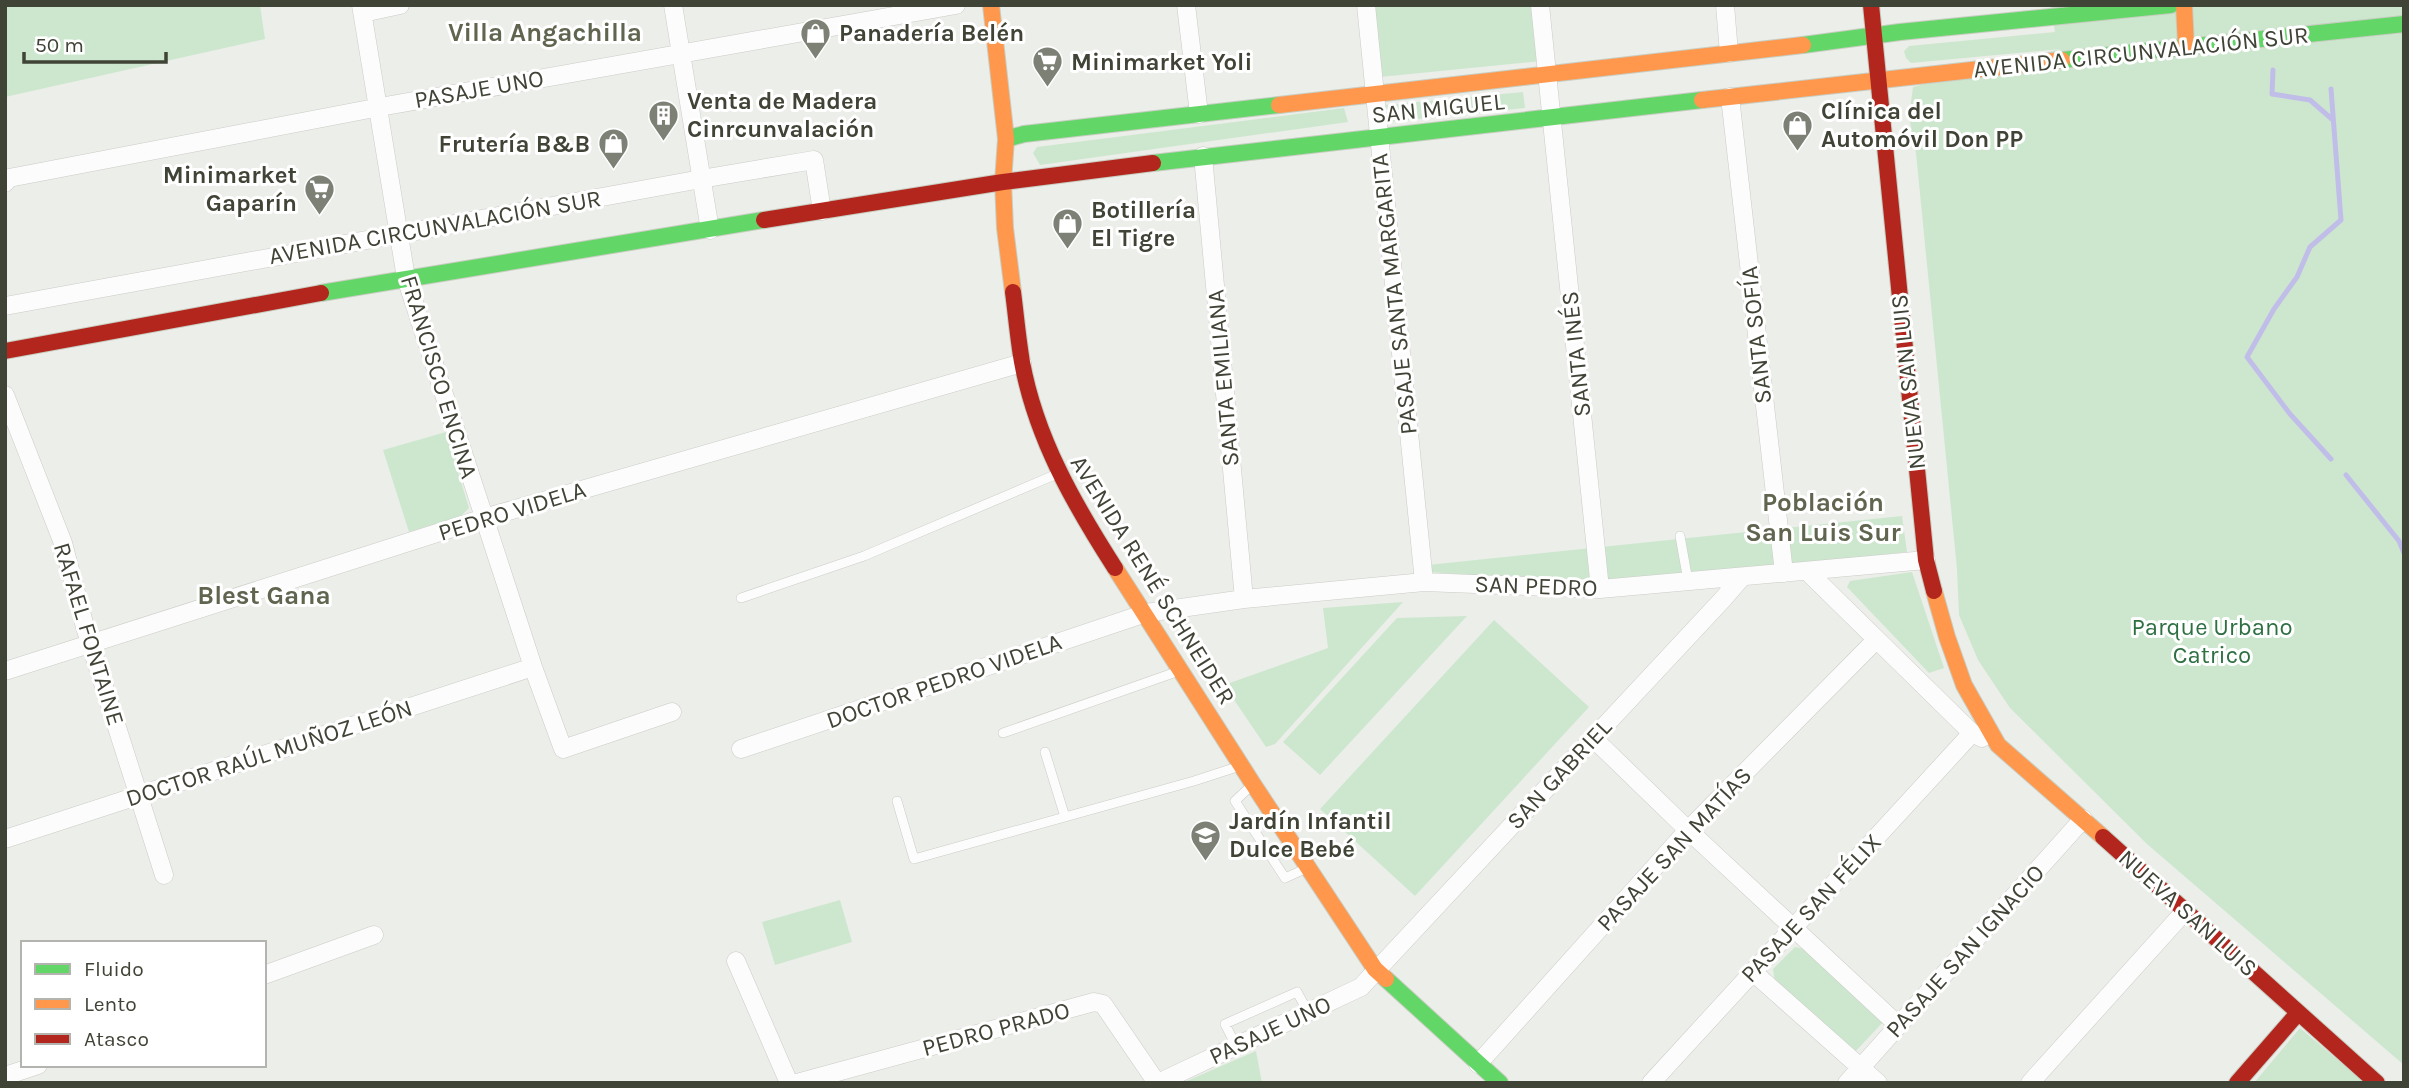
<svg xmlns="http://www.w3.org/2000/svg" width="2409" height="1088" viewBox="0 0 2409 1088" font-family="Karla,sans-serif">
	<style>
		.green { fill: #cde7cf }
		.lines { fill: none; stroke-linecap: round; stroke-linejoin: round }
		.stream { stroke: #c1bde9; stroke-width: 5 }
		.lane-casing { stroke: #caccc7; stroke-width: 10 }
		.street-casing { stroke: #caccc7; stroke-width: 19 }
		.fast-casing { stroke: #c8cdc1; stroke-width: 18 }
		.slow-casing { stroke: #c8cdc1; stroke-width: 18 }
		.jam-casing { stroke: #c8cdc1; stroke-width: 18 }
		.lane { stroke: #fcfcfc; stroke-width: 9 }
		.street { stroke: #fcfcfc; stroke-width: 18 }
		.fast { stroke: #63d668; stroke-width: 16 }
		.slow { stroke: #ff974d; stroke-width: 16 }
		.jam { stroke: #b3261e; stroke-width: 16 }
		.labels { text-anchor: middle; stroke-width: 6; stroke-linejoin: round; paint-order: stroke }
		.poi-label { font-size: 24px; font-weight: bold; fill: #404436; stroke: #fff; text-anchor: start }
		.street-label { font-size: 24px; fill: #404436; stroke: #fff }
		.park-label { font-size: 24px; fill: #2f7043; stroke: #fff }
		.neighbourhood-label { font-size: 26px; font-weight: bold; fill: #5f654e; stroke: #fff }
	</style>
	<rect width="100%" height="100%" fill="#eceee9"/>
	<!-- green -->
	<path class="green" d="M5 5H260L265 39 5 97Z
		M1371 5H1536L1542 61 1380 77Z
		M2050 5H2404V1065L2147 844 2010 708 1978 660 1959 615 1957 569 1916 153 1909 117 1913 87 2060 49 1911 63 1906 58 1904 51 1909 46 2055 32Z
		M1523 92 1525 108 1388 122 1386 105Z
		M1344 108 1348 122 1040 165 1033 153 1037 147Z
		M446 432 469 508 461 516 409 532 383 450Z
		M1902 516 1907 552 1750 569 1571 582 1429 572 1428 565Z
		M1912 572 1944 668 1929 673 1847 587 1850 581Z
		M1403 602 1275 744 1266 747 1224 685 1328 648 1323 608Z
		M1467 616 1320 775 1283 742 1397 618Z
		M1494 620 1589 707 1415 896 1320 809Z
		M840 900 852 942 775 965 762 922Z
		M1795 947 1805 949 1884 1021 1854 1053 1775 982 1773 969Z
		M2300 1028 2365 1083H2254Z
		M1256 1051 1262 1083H1182Z"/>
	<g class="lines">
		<!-- stream -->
		<path class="stream" d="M2273 70 2272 94 2310 100 2333 120
			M2331 89 2341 220 2310 247 2297 277 2274 309 2247 357 2290 414 2331 459
			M2346 475 2399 541 2404 553"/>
		<defs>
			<path id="lane" d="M1680 536 1688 581
				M741 598 864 556 1057 474
				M1003 733 1179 671
				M1045 752 1065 817
				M1252 785 1235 801 1285 878 1307 868
				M897 801 914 859 1194 781 1240 766
				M1236 1046 1225 1024 1297 992 1308 1012"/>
			<path id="street" d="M361 5 406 278 533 667 563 749 672 712
				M673 5 710 230
				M1186 5 1199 114
				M1366 5 1424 582
				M1540 5 1600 589
				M1725 5 1729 53
				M363 13 400 5
				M1730 97 1784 573
				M1203 156 1244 599
				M5 183 9 178 380 107 956 5
				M5 306 701 179 814 160 822 211
				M5 395 63 543 85 627 164 875
				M1807 571 1972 733 1982 738
				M5 671 484 518 1022 363
				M1593 738 1688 830 1898 1025
				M741 749 1146 613 1244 599 1424 582 1600 589 1926 560
				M5 839 533 667
				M736 961 789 1083
				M1753 972 1878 1083
				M264 975 374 935
				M1478 1064 1688 830 1876 640
				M5 1076 38 1065
				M797 1083 1094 1002 1103 1004 1157 1083
				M1158 1083 1361 987 1723 599 1742 577
				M1651 1083 1972 733
				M1847 1083 2083 819
				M2030 1083 2186 910"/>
			<path id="fast" d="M1803 45 1900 32 2171 5
				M2062 60 2404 24
				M1006 139 1024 134 1279 105
				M1153 163 1702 100
				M321 293 764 220
				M1386 979 1500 1083"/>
			<path id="slow" d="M991 5 1006 139 1003 182 1005 228 1013 292
				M2184 5 2186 45
				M1702 100 2062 60
				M1279 105 1803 45
				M1115 568 1253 784 1375 969 1386 979
				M1934 591 1947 637 1964 685 1998 745 2103 837"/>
			<path id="jam" d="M1871 5 1926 560 1934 591
				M764 220 1003 182 1153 163
				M1013 292C1016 315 1018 339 1022 362 1036 438 1074 504 1115 568
				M5 351 321 293
				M2103 837 2377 1083
				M2237 1083 2298 1013"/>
		</defs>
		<!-- lane casing -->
		<use href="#lane" class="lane-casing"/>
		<!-- street casing -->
		<use href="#street" class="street-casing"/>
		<!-- fast casing -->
		<use href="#fast" class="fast-casing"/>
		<!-- slow casing -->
		<use href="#slow" class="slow-casing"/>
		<!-- jam casing -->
		<use href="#jam" class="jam-casing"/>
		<!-- lane -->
		<use href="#lane" class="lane"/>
		<!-- street -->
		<use href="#street" class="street"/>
		<!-- fast -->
		<use href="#fast" class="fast"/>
		<!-- slow -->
		<use href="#slow" class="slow"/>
		<!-- jam -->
		<use href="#jam" class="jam"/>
	</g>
	<!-- icons -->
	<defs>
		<symbol id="shop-pin" viewBox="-11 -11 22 30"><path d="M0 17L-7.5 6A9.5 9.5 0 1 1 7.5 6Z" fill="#7c8075" stroke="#fff"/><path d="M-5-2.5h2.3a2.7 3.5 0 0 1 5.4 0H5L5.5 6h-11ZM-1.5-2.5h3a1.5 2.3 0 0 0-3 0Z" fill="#fff"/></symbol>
		<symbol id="supermarket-pin" viewBox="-11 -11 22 30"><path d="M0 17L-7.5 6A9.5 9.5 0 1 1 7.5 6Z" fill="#7c8075" stroke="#fff"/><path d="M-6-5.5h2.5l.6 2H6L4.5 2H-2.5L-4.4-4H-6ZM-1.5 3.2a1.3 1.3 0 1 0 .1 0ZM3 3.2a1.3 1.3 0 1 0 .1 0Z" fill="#fff"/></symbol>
		<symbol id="building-pin" viewBox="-11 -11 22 30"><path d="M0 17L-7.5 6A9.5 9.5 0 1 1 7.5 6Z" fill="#7c8075" stroke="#fff"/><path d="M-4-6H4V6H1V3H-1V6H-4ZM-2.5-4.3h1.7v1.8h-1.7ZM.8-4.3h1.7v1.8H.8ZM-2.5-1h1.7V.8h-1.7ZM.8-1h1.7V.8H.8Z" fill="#fff"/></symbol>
		<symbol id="school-pin" viewBox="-11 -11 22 30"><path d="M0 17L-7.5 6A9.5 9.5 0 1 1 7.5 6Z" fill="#7c8075" stroke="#fff"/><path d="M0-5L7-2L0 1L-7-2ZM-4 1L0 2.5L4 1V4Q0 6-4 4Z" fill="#fff"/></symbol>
	</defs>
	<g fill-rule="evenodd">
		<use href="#shop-pin" x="798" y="16" width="35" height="47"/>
		<use href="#supermarket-pin" x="1030" y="44" width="35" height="47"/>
		<use href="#building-pin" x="646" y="98" width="35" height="47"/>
		<use href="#shop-pin" x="1780" y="108" width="35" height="47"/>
		<use href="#shop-pin" x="596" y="126" width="35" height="47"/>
		<use href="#supermarket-pin" x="302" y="172" width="35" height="47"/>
		<use href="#shop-pin" x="1050" y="206" width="35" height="47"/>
		<use href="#school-pin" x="1188" y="818" width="35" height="47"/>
	</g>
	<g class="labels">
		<!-- poi labels -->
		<g class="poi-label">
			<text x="839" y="41">Panadería Belén</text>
			<text x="1071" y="70">Minimarket Yoli</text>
			<text x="687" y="109">Venta de Madera<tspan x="687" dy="28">Cinrcunvalación</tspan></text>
			<text x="1821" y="119">Clínica del<tspan x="1821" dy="28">Automóvil Don PP</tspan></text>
			<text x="590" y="152" text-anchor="end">Frutería B&amp;B</text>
			<text x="297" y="183" text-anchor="end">Minimarket<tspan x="297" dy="28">Gaparín</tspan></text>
			<text x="1091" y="218">Botillería<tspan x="1091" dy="28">El Tigre</tspan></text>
			<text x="1229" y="829">Jardín Infantil<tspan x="1229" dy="28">Dulce Bebé</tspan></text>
		</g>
		<!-- street labels -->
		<g class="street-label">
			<text transform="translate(2141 52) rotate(-6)" y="8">AVENIDA CIRCUNVALACIÓN SUR</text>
			<text transform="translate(479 89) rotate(-10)" y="8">PASAJE UNO</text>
			<text transform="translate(1438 108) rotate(-6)" y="8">SAN MIGUEL</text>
			<text transform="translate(435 227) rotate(-10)" y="8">AVENIDA CIRCUNVALACIÓN SUR</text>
			<text transform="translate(1394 294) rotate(-96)" y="8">PASAJE SANTA MARGARITA</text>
			<text transform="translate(1756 335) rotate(-96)" y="8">SANTA SOFÍA</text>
			<text transform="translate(1576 354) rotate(-96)" y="8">SANTA INÉS</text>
			<text transform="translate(439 377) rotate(73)" y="8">FRANCISCO ENCINA</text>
			<text transform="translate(1223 378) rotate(-95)" y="8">SANTA EMILIANA</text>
			<text transform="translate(1908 382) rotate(-96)" y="8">NUEVA SAN LUIS</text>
			<text transform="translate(512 511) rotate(-17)" y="8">PEDRO VIDELA</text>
			<text transform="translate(1153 580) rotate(58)" y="8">AVENIDA RENÉ SCHNEIDER</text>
			<text transform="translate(1536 586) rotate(2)" y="8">SAN PEDRO</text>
			<text transform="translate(89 634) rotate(73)" y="8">RAFAEL FONTAINE</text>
			<text transform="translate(944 681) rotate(-19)" y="8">DOCTOR PEDRO VIDELA</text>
			<text transform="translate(269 753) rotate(-18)" y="8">DOCTOR RAÚL MUÑOZ LEÓN</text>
			<text transform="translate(1559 774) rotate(-47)" y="8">SAN GABRIEL</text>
			<text transform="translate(1674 849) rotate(-47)" y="8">PASAJE SAN MATÍAS</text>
			<text transform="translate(1811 908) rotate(-47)" y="8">PASAJE SAN FÉLIX</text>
			<text transform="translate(2188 913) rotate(42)" y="8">NUEVA SAN LUIS</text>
			<text transform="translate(1965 951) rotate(-48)" y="8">PASAJE SAN IGNACIO</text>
			<text transform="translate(996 1029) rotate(-15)" y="8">PEDRO PRADO</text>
			<text transform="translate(1270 1030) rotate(-25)" y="8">PASAJE UNO</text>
		</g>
		<!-- park labels -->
		<g class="park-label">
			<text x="2212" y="635">Parque Urbano<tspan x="2212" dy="28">Catrico</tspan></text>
		</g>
		<!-- neighbourhood labels -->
		<g class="neighbourhood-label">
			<text x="545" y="41">Villa Angachilla</text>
			<text x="1823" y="511">Población<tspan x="1823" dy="30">San Luis Sur</tspan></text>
			<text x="264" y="604">Blest Gana</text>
		</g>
	</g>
	<!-- border -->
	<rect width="2409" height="1088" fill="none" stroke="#404436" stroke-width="14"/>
	<!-- legend -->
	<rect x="21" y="941" width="245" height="126" fill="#ffffff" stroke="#b3b4af" stroke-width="2"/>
	<rect x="35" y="964" width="35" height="10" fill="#63d668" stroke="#b3b4af" stroke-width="2"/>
	<text x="84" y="976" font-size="21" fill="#404436">Fluido</text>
	<rect x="35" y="999" width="35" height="10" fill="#ff974d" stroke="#b3b4af" stroke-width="2"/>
	<text x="84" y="1011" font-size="21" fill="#404436">Lento</text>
	<rect x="35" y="1034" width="35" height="10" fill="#b3261e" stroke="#b3b4af" stroke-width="2"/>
	<text x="84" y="1046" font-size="21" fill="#404436">Atasco</text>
	<!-- scale -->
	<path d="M24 52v10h142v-10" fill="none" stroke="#404436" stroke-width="3.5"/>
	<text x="35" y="52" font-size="21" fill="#404436" stroke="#ffffff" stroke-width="5" paint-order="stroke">50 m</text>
</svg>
